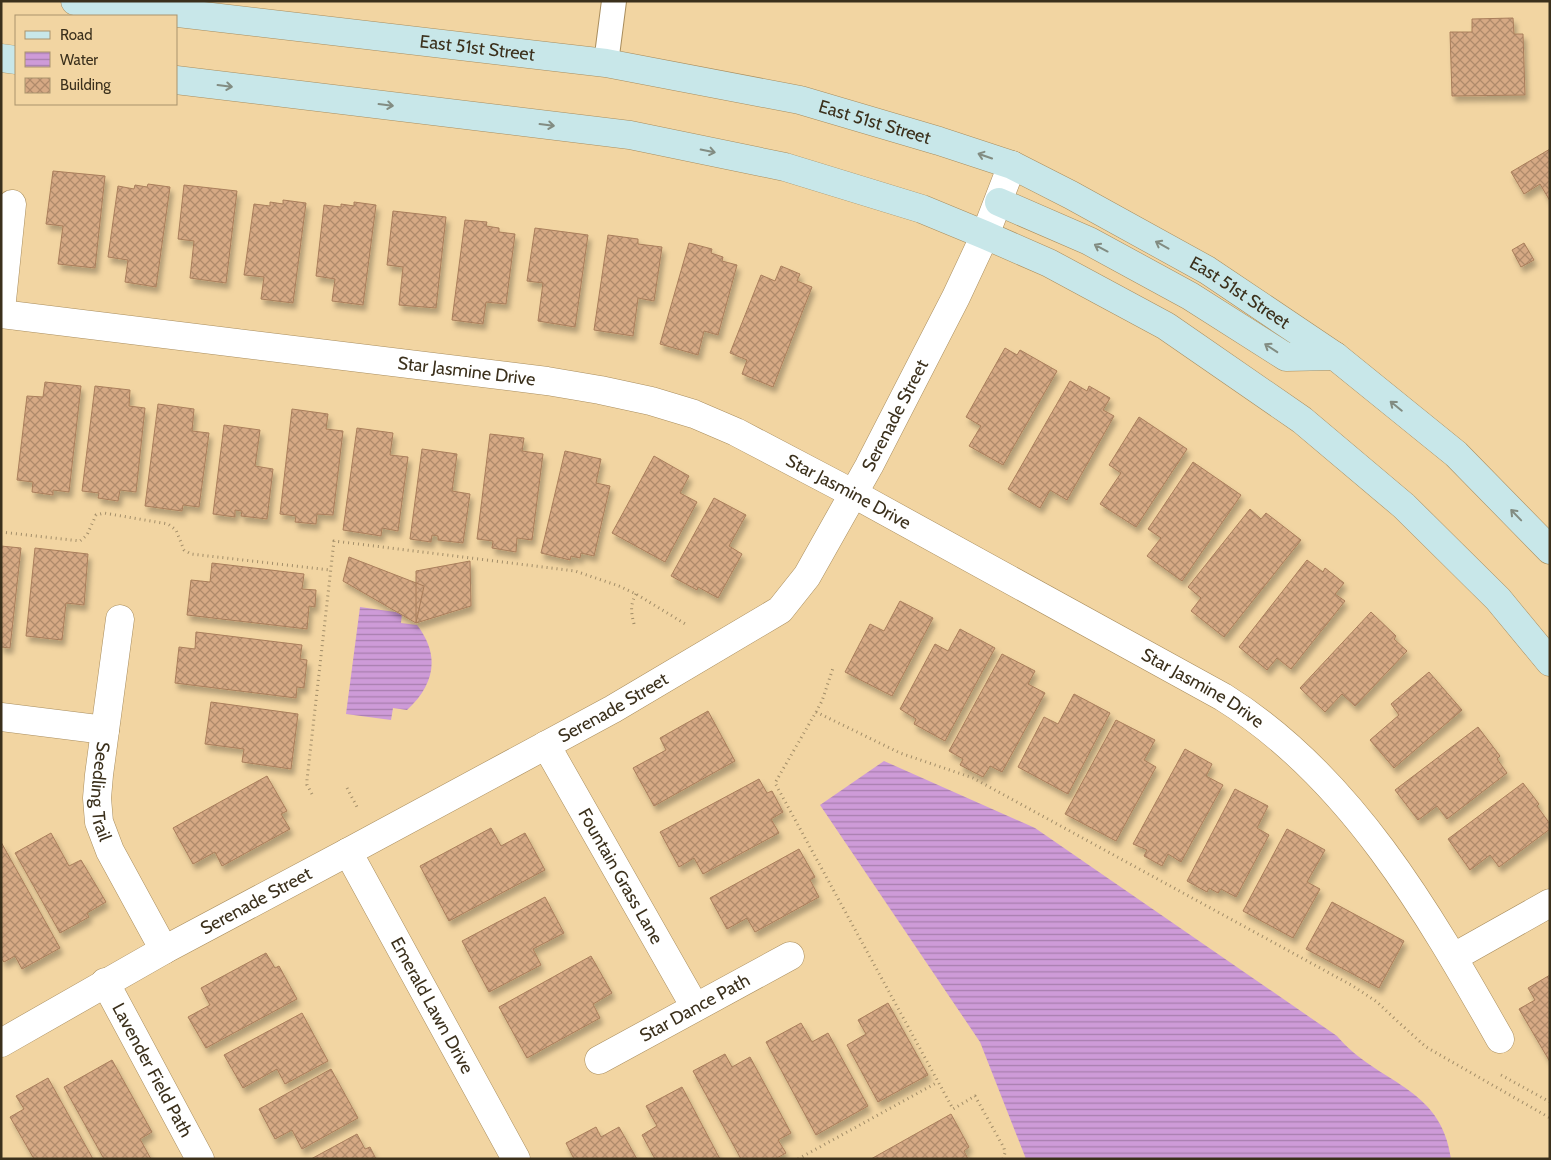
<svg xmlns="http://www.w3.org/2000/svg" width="1551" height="1160" viewBox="0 0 1551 1160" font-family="Cabin,sans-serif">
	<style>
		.water { fill: url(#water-rules) }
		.building { fill: url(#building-cross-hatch); stroke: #a97e5b; filter: url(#shadow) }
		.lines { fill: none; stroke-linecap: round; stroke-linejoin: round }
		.lane-casing { stroke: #a98d5d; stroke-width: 26 }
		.street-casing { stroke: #a98d5d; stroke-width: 29 }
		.secondary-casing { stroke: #a98d5d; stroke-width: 29 }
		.path { stroke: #a28d68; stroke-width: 3; stroke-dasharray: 1 4; stroke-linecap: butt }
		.lane { stroke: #fff; stroke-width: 24 }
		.street { stroke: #fff; stroke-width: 28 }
		.secondary { stroke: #c8e7e9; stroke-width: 28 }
		.oneway { stroke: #828c82 }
		.labels { text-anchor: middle; stroke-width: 4.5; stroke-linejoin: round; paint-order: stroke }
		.street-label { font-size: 18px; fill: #3b301c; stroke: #f2d5a2 }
	</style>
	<defs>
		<pattern id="water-rules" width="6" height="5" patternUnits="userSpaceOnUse" patternTransform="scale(1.25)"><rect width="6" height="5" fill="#ce9bd8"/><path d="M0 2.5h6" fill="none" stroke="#a87fae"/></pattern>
		<pattern id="building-cross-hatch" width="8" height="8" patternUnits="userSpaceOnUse" patternTransform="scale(1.25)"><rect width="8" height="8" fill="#d6a984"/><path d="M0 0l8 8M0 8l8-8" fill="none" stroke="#af8a6b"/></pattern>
		<filter id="shadow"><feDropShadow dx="3" dy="5.5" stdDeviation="2.5" flood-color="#0004"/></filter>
	</defs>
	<rect width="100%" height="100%" fill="#f2d5a2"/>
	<!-- water -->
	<path class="water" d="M360 607 402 613 401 623 417 625C441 656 434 685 407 710L393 708 391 720 346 714Z
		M884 761 1035 828 1337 1036C1377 1084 1441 1085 1451 1159H1026L980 1042 820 805Z"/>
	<!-- building -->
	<path class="building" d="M1513 18 1514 34H1523L1525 95 1452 96 1450 32H1472V19Z
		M1550 149V201L1540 184 1524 194 1511 172Z
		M53 171 105 176 95 268 58 264 63 226 46 224Z
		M148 184 170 187 156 287 125 282 128 260 108 257 118 186 134 189 135 185 147 187Z
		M184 185 237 191 226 283 190 278 194 241 178 239Z
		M283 200 306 203 293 303 261 299 264 277 244 275 254 204 270 206V202L283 204Z
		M354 202 376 205 363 305 332 301 335 279 316 276 324 205 341 207V204L354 206Z
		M393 211 446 217 436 308 399 305 403 267 387 265Z
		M465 220 487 222 486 226 499 228V232L515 234 506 304 486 302 483 324 452 320Z
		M535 228 588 235 575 327 538 321 543 283 527 281Z
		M608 235 638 239V244L662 247 654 301 638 298 633 336 594 330Z
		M689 243 712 249 711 253 723 257 722 261 737 265 718 335 704 331 698 355 660 344Z
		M1524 243 1534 260 1521 267 1512 250Z
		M781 266 800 274 797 281 812 287 773 387 742 374 747 360 730 353 761 275 775 281Z
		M1005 348 1017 355 1020 350 1057 371 1003 465 969 446 981 426 966 417Z
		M1070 381 1087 391 1089 386 1110 398 1103 410 1114 416 1067 500 1050 490 1040 508 1008 489Z
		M45 382 81 386 69 492 53 490V495L32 492 33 482 17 480 27 396 43 397Z
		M95 386 130 390 129 406 145 408 136 492 120 490 118 501 98 498 99 493 82 491Z
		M158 404 194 409 192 431 209 433 199 507 183 505 182 511 145 506Z
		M292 409 328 414 326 429 343 431 333 515 317 514 316 524 295 522 296 516 280 514Z
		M1139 417 1187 449 1136 527 1100 504 1121 473 1109 465Z
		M224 425 260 430 255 466 273 469 267 519 241 516 242 511 235 510V517L213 514Z
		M357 428 393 433 390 455 408 457 398 531 382 528 381 536 343 530Z
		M490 434 524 438 522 451 543 454 532 540 517 538 516 552 492 548 493 541 477 539Z
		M422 449 457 454 452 491 470 494 463 543 438 540V536L432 535 431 542 410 539Z
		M565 451 601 459 596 483 610 486 594 556 581 553 580 558 571 556 570 560 541 553Z
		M654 456 689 476 680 493 697 502 665 562 612 533Z
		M1193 462 1241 495 1182 581 1147 556 1161 538 1148 529Z
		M714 498 746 515 729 546 742 554 718 598 698 587 697 590 671 576Z
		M1250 509 1261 519 1266 513 1301 540 1224 637 1191 611 1201 598 1188 587Z
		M1 546 21 548 10 648 1 647Z
		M35 548 88 554 84 605 66 603 62 640 26 636Z
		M349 557 424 586 416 623 343 581Z
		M1307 560 1323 572 1325 568 1344 583 1335 594 1345 601 1291 669 1277 658 1267 670 1239 647Z
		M470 561 471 606 416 623V571Z
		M212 563 304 574 302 589 316 590 315 607 309 606 307 629 187 615 191 580 210 582Z
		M900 601 933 618 892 696 845 672 870 624 884 631Z
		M1371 612 1396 636 1394 639 1407 651 1355 706 1342 694 1325 712 1300 688Z
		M960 629 995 648 945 741 914 724 916 719 900 709 935 644 948 651Z
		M196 632 302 645 300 659 307 660 304 688 297 687 296 698 175 683 179 647 195 649Z
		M1002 654 1035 671 1028 684 1045 693 1002 772 990 766 983 777 960 765 963 759 949 751Z
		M1429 672 1462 710 1394 768 1370 740 1399 715 1391 704Z
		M1074 694 1110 713 1068 794 1018 767 1044 717 1058 724Z
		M211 702 298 714 291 769 242 762 244 749 205 744Z
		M708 711 735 761 654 806 633 768 666 750 660 738Z
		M1116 720 1155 740 1144 760 1156 767 1116 841 1065 814Z
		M1478 727 1500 756 1497 759 1507 773 1447 819 1437 806 1418 820 1395 790Z
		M1185 749 1212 764 1206 776 1223 785 1181 862 1168 854 1162 866 1144 856 1147 850 1133 844Z
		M267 776 287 811 281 814 290 829 222 866 215 852 193 864 173 828Z
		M759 779 767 793 772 791 783 812 771 819 779 833 703 874 694 858 679 867 660 832Z
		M1523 783 1539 804 1537 806 1550 824V829L1499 867 1490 855 1470 870 1448 839Z
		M1235 789 1268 806 1257 828 1269 835 1236 897 1221 889 1218 893 1209 888 1207 892 1187 881Z
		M491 828 501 846 525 833 545 870 449 921 420 866Z
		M1287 829 1325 850 1307 882 1320 889 1293 938 1243 911Z
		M51 833 69 866 81 860 106 902 87 913 89 917 60 933 15 853Z
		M1 842 60 948 22 969 15 956 4 962 1 958Z
		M799 849 815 877 810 880 819 897 755 932 747 918 727 929 710 898Z
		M545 897 564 933 533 949 541 965 489 992 462 941Z
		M1332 902 1404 941 1379 988 1306 949Z
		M266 953 275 968 279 966 297 999 206 1048 188 1017 210 1005 201 988Z
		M591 956 612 993 593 1004 600 1018 527 1058 499 1007Z
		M1550 975V1062L1519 1009 1535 1000 1528 988Z
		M888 1003 928 1075 878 1102 847 1045 866 1034 858 1020Z
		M302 1013 328 1061 285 1084 277 1069 243 1088 224 1055Z
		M801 1023 812 1042 828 1033 868 1106 816 1135 766 1042Z
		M725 1054 732 1067 750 1057 791 1133 778 1140 786 1153 775 1159H741L693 1071Z
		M112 1060 152 1132 140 1139 151 1159H104L64 1087Z
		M331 1069 358 1118 302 1149 292 1130 275 1139 259 1109Z
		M48 1078 93 1159H34L10 1117 24 1109 16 1096Z
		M682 1087 720 1159H655L642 1135 657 1126 646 1106Z
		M951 1114 969 1147 964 1151 968 1159H871Z
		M596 1127 601 1137 619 1127 637 1159H574L566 1143Z
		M357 1134 365 1149 370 1147 376 1159H311Z"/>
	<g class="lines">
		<defs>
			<path id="lane" d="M606 63 614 1"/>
			<g id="street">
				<path d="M1 310 12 204"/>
				<path id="s1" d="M1 314 547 381 600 390 651 401 694 414 736 432 854 494 1223 697C1350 776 1428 912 1500 1039"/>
				<path id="s2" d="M120 619 99 775 97 798 99 822 110 851 164 950"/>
				<path d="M1 717 105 730"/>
				<path id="s3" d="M546 745 695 1007"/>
				<path id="s4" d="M348 852 516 1159"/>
				<path d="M1454 957 1550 903"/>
				<path id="s5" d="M105 982 200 1159"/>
				<path id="s6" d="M1 1043 164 950 348 852 613 709 780 610 807 576 869 466 956 297 985 235 1012 165"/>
				<path id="s7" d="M599 1060 790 956"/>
			</g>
			<g id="secondary">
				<path id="s8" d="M75 1 606 63 800 100 939 141 1012 165 1071 195 1207 270 1335 356 1456 454 1550 550"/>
				<path d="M1 58 16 60"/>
				<path d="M176 80 630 135 785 167 922 209 985 235 1049 263 1166 326 1302 420 1404 506 1498 599 1550 662"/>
				<path d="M999 202 1089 241 1190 296 1286 357 1335 356"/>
			</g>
		</defs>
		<!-- lane casing -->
		<use href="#lane" class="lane-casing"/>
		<!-- street casing -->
		<use href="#street" class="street-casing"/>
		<!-- secondary casing -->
		<use href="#secondary" class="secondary-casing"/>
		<!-- path -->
		<path class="path" d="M1 532 80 541 87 535 96 515 104 513 168 524 176 530 184 550 191 554 330 570
			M634 624C631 612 630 605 636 594
			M816 712 822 701 833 668
			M347 788 357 807
			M312 794 307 785V780L334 541 575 571 619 586 636 594 687 625
			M1501 1075 1550 1102
			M798 1159 938 1082
			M1003 1159 1005 1153 1004 1148 975 1096 953 1109 775 783 816 712 900 753 973 778 1353 986 1377 1002 1395 1019 1426 1047 1550 1118"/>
		<!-- lane -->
		<use href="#lane" class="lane"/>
		<!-- street -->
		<use href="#street" class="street"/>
		<!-- secondary -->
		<use href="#secondary" class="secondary"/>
	</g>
	<!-- one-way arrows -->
	<defs><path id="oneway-shaft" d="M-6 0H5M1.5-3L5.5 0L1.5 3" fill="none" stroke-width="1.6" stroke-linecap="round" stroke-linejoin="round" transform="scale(1.25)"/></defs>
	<g class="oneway">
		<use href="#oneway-shaft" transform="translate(225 86) rotate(7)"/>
		<use href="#oneway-shaft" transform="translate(386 105) rotate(7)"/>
		<use href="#oneway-shaft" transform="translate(547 125) rotate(7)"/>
		<use href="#oneway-shaft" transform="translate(708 151) rotate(11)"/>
		<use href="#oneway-shaft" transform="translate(985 156) rotate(-161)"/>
		<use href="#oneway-shaft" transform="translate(1162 245) rotate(-151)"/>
		<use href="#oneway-shaft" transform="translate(1101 248) rotate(-152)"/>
		<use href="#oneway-shaft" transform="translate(1271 348) rotate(-147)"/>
		<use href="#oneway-shaft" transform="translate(1396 406) rotate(-141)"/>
		<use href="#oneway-shaft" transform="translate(1516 515) rotate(-134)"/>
	</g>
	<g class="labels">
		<!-- street labels -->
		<g class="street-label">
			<text dy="6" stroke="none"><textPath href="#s8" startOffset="405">East 51st Street</textPath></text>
			<text dy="6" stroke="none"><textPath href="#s8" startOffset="810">East 51st Street</textPath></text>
			<text dy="6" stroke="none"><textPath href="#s8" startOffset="1215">East 51st Street</textPath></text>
			<text dy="6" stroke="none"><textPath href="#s1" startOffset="469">Star Jasmine Drive</textPath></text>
			<text dy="6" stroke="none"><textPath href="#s6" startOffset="1118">Serenade Street</textPath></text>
			<text dy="6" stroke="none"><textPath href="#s1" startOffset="874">Star Jasmine Drive</textPath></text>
			<text dy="6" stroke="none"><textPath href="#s1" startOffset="1279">Star Jasmine Drive</textPath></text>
			<text dy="6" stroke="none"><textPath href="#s6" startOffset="698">Serenade Street</textPath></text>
			<text dy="6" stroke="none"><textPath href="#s2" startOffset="174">Seedling Trail</textPath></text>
			<text dy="6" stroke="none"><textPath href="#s3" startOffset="151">Fountain Grass Lane</textPath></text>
			<text dy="6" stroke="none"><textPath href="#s6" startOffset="292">Serenade Street</textPath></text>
			<text dy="6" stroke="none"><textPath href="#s4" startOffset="175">Emerald Lawn Drive</textPath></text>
			<text dy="6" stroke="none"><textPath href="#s7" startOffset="109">Star Dance Path</textPath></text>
			<text dy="6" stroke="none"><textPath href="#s5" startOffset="100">Lavender Field Path</textPath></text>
		</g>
	</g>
	<!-- border -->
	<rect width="1551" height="1160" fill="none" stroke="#3b301c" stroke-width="5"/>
	<!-- legend -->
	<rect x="15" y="15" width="162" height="90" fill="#f2d5a2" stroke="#a9936c"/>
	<rect x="25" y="31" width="25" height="8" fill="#c8e7e9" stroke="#a9936c"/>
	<text x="60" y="40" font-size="15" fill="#3b301c">Road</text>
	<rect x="25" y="52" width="25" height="15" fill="url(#water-rules)" stroke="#a9936c"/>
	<text x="60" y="65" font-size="15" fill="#3b301c">Water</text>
	<rect x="25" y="78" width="25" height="15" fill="url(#building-cross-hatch)" stroke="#a9936c"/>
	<text x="60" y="90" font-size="15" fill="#3b301c">Building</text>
</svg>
